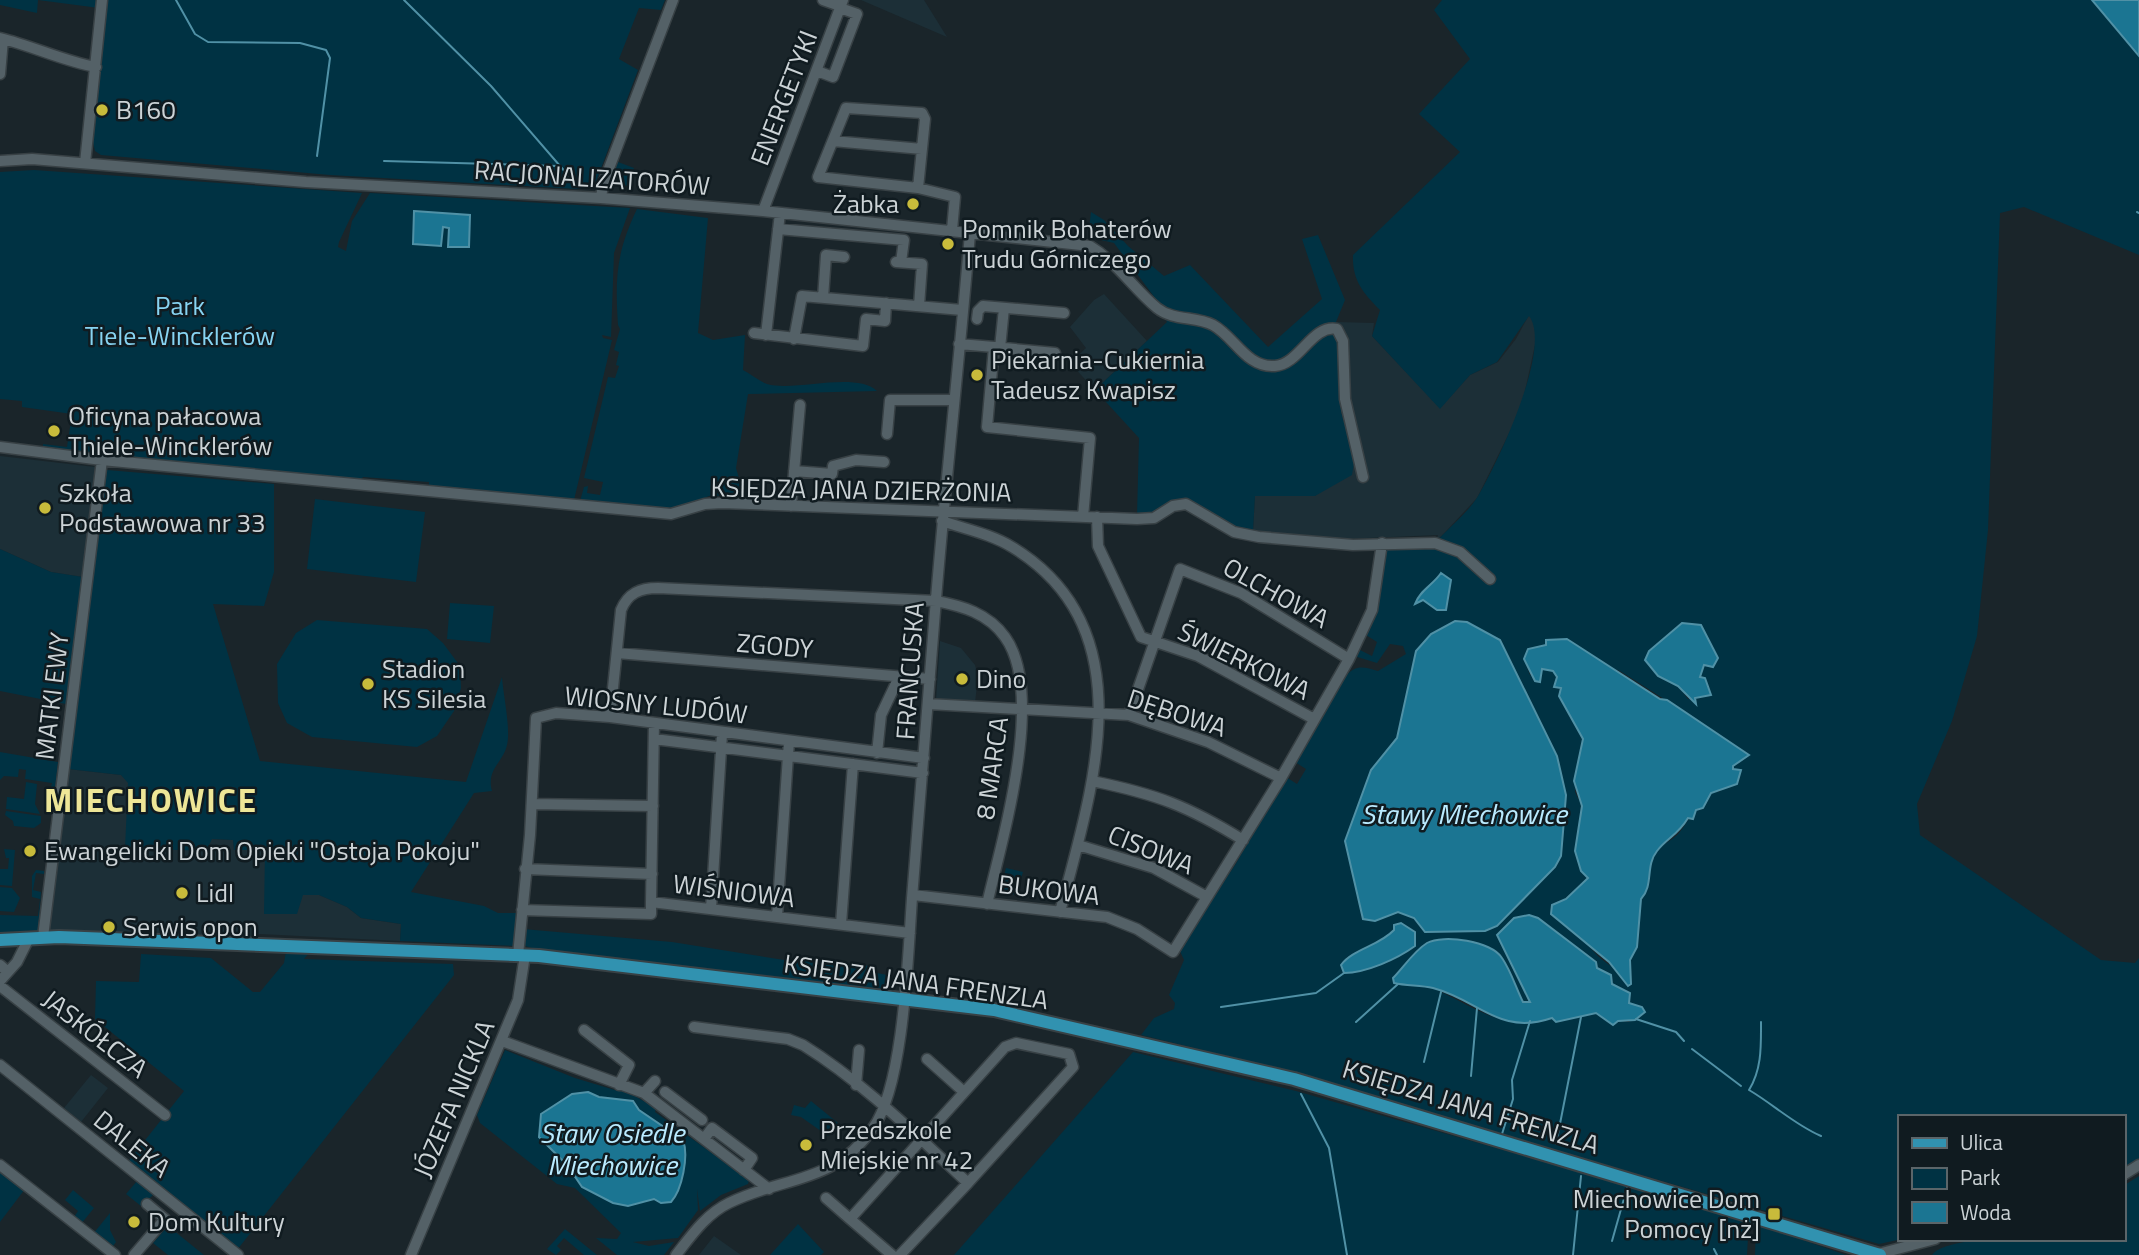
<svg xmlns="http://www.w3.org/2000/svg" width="2139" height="1255" viewBox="0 0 2139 1255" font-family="'Titillium Web',sans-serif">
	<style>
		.built { fill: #1c2f37 }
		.green { fill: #003243; fill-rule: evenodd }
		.water { fill: #1b7592; stroke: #5091a6; stroke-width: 2 }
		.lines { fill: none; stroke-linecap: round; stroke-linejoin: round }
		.stream { stroke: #5091a6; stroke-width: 2 }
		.minor-casing { stroke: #384145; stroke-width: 13 }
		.major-casing { stroke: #384145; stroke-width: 16 }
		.minor { stroke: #546167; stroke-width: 10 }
		.major { stroke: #3192b0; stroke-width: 12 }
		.poi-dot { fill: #c8bb3b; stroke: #101b20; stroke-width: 2.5 }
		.labels { text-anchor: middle; stroke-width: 5; stroke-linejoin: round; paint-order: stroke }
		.street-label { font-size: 26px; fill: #ccd3d6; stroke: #101b20 }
		.poi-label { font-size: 26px; fill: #ccd3d6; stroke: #101b20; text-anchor: start }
		.park-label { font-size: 26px; fill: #87d4f2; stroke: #101b20 }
		.water-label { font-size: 28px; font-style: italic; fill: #baebff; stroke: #101b20 }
		.district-label { font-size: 33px; font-weight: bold; letter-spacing: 2px; fill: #eee697; stroke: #101b20 }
	</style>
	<rect width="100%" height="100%" fill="#1a252a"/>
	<!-- built -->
	<path class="built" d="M861 0H924L947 37Z
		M1104 294 1147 341 1095 390 1070 363 1086 348 1070 327 1094 300Z
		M1529 315 1534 322 1536 340 1521 409 1477 498 1435 543 1438 535 1344 539 1253 531 1255 496H1315L1355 456 1341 412 1336 322 1374 323 1372 336 1440 408 1470 375 1498 362 1516 339Z
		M0 456 95 467 83 577 51 572 0 549Z
		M940 641 961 648 975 665 978 676 975 703 936 700Z
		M68 769 121 775 206 851 211 839 233 840 234 850H265L303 895H319L347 907 361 918 401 924 400 941 260 934 247 938 48 932Z
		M91 1075 108 1088 81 1122 64 1108Z
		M714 1236 741 1255H699Z"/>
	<!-- green -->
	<path class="green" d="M0 0H99V8L38 0 37 13 0 5Z
		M105 0H665L661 10 639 8 619 59 638 70 594 187 578 189 330 175 101 155 95 151 93 142Z
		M1442 0H2092L2139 56V255L2024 207 2000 213 1988 530 1977 636 1952 721 1917 804 1920 835 2101 960 2135 963 2139 958V1159L2123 1169V1117H1899V1239H1902L1879 1244 1248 1061 1141 1035 1154 1018 1174 1009 1175 1003 1169 995 1184 960 1179 949 1235 865 1286 777 1297 784 1306 769 1295 762 1345 677C1356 664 1364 667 1378 671L1406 654 1403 646 1390 644 1377 663 1354 656 1358 649 1372 656 1377 642 1366 635 1386 548 1435 543C1448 528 1468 513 1478 496 1497 464 1553 347 1529 316L1497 362 1470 375 1440 409 1372 336 1380 310C1363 293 1352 280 1353 255L1460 152 1419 114 1470 59 1434 10ZM1441 573 1451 581 1448 602 1437 610 1426 601H1418C1424 590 1434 584 1441 573ZM1467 622 1500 640 1525 696 1555 867 1485 931 1425 932 1414 918 1398 911 1375 921 1371 770 1397 738 1416 651ZM1701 625 1709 640 1713 667 1704 665 1700 677 1704 697 1688 699 1678 686 1658 676V644ZM1546 645 1620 671 1705 725 1733 766 1721 791 1711 793 1703 808 1696 810C1689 817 1685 826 1679 833 1673 840 1662 844 1657 851 1645 866 1654 885 1641 899L1637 947 1630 960 1629 972C1597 969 1576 927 1560 903L1588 878 1575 851 1582 806 1575 792 1583 739 1559 696 1560 687H1555L1557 677 1553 671 1542 669 1541 675H1530L1524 659 1528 649ZM1529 915 1538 918 1596 962 1597 968 1612 977V984L1628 998 1629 1003 1642 1007 1629 1022 1605 1020 1596 1013 1556 1022 1552 1018C1506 1034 1473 1006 1433 988L1471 942C1509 951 1506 970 1523 1003L1530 1002 1497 935 1514 918ZM1394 930 1392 959 1346 958 1383 941Z
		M618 162 634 168 627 186 611 180Z
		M34 170 362 193 339 242 338 247 346 251 352 221 370 193 630 208 614 253 611 337 602 335 603 338 612 340 574 500 429 488V482L363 477 360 481 43 447V444L67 447 72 414 22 407V401L0 399V172Z
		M637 209 708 218 698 333 713 340 745 335 743 370C751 374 759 381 767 384 795 392 855 371 877 391L748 394 736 468 741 485 739 495 709 496 675 510 580 501 584 487 588 486 587 493 600 495 603 482 584 478 608 377 615 378 619 366 616 365 619 352 614 350 620 329 618 325C615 278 616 253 637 209Z
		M1091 212 1104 220 1128 246 1164 276 1190 265 1268 347 1322 299 1302 239 1318 235 1345 300 1336 322 1341 412 1355 456 1352 475 1315 496H1255L1253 531 1234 527 1195 504 1154 515 1137 516 1139 438 1095 390 1167 322 1155 298 1114 243 1088 237Z
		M107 470 274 484V572L264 606 213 604 260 761 466 782 502 677C503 694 511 729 507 745 503 763 486 769 492 791L474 793 411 892 484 906 498 913H519L515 946 400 941 401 924 361 918 347 907 319 895H303L297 914H264L265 850H234L233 840 212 839 206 851 125 848 128 783 121 775 68 769Z
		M315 499 425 512 416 582 307 569Z
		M0 549 51 572 83 577 66 704 0 691Z
		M450 603 494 606 490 643 447 639Z
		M317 620 427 629 443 643 460 666 461 688 454 711 437 736 417 747 312 737 287 723 278 703 277 664 296 633Z
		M0 752 58 762 55 788 51 787 52 783 25 779 26 770 19 769 18 777 4 776 0 780Z
		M26 782 37 784 35 804 40 814 6 809 7 797 24 799Z
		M6 811 41 816V823L34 828 14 826 13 821 5 815Z
		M4 849 15 850 12 886 0 885V869H8L9 858H6Z
		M1006 868 1023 872 1016 895 1000 891Z
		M36 870 44 871V874L36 873 33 890 41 892 38 930 0 933V915L38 916 40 899 32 897V876Z
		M0 887 12 888 20 898 14 912 0 911Z
		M523 929 672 942 797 962 800 958 870 966 872 972 892 976 891 984 880 988 845 987 551 954 522 945Z
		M287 945 315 946 304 959 453 964 454 975 237 1250 127 1163 184 1091 95 1019 96 981 139 982 141 954 211 958 253 992H260L284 963Z
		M505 1050 575 1078 618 1091 622 1089 656 1108 655 1112 749 1180 748 1184 721 1195 700 1211 697 1189 698 1210 678 1238 633 1242 649 1246 674 1242 664 1255H617L596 1238 617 1239 621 1233 575 1188 557 1184 480 1123 477 1115ZM587 1092 599 1097 633 1101 640 1111 683 1140 685 1157 678 1189 661 1203 655 1199 628 1206 582 1187 567 1165 548 1148Z
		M1133 1052 1296 1091 1749 1220 1747 1255H954Z
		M811 1101 838 1123 828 1136 801 1117 791 1115 794 1105 805 1108Z
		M0 1170 25 1189 0 1222Z
		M2139 1176V1255H1932C1950 1230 2088 1239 2123 1239V1186Z
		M137 1181 153 1195 141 1206 126 1194Z
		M73 1190 94 1208 81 1224 72 1220 78 1211 65 1200Z
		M110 1213V1230L116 1242 111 1249 93 1234Z
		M798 1224 824 1252 821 1255H770Z
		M1756 1224 1846 1255H1755Z
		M168 1226 204 1255H168L153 1243Z
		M565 1229 597 1255H584L564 1238 557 1246 561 1250 556 1255 547 1249Z"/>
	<!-- water -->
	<path class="water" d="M2092 0H2139V56Z
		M414 211 470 215 469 247H448L449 228 443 227 441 246 413 244Z
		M1441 573 1451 580 1446 610H1437L1423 600 1415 604C1420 590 1433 585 1441 573Z
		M1455 621 1467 622 1500 640 1557 756 1566 795 1561 856 1555 867 1497 926 1485 931 1425 932 1414 918 1398 912 1375 921 1363 919 1345 841 1371 770 1397 738 1416 651 1431 634Z
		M1682 623 1701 625 1718 658 1713 667 1704 665 1700 677 1705 678 1711 695 1695 698 1696 704 1678 686 1658 676 1645 660 1649 651Z
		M1567 639 1660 699 1667 700 1749 755 1733 766V769L1741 770 1737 784 1711 793 1703 808 1696 810 1693 819 1688 818C1678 835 1667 838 1657 851 1645 866 1654 885 1641 899L1637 947 1630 960 1631 984 1628 986 1609 962 1551 914 1552 905 1566 899 1588 878 1581 871 1575 851 1582 806 1574 781 1583 739 1559 696 1561 688 1554 687 1557 677 1553 671 1542 669 1540 682 1535 681 1524 659 1528 649 1546 645V640Z
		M1529 915 1538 918 1596 962 1597 968 1611 975 1612 984 1630 993 1629 1003 1642 1007 1645 1012 1635 1020 1618 1021 1613 1025 1596 1013 1556 1022 1552 1018C1499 1036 1479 1000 1433 988 1420 985 1407 986 1394 983L1393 978C1403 968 1414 951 1427 943 1443 934 1492 941 1502 958 1511 971 1516 988 1523 1002H1530L1497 935 1514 918Z
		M1401 923 1415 932V946C1397 959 1366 973 1344 973L1341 965C1353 949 1379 946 1394 930V925Z
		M588 1092 599 1097 633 1101 639 1110 683 1140C689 1156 682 1190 671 1202L661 1203 654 1199 628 1206 613 1203 582 1187 567 1165 539 1137 541 1114 572 1094Z"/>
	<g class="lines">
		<!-- stream -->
		<path class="stream" d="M176 0 195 34 208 42 300 43 326 50 330 58 317 156
			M404 0 491 86 573 181
			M384 161 558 166
			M2137 212 2139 213
			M1221 1007 1316 993 1344 973
			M1636 1019 1676 1032 1684 1041
			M1356 1022 1398 984
			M1761 1022C1761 1046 1762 1069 1749 1090 1773 1104 1795 1125 1821 1136
			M1692 1049 1741 1086
			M1424 1062 1441 992
			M1471 1076 1477 1008
			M1301 1094 1329 1148 1347 1255
			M1502 1134 1513 1099 1512 1080 1530 1021
			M1556 1144 1581 1017
			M1612 1241 1627 1188
			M1714 1249 1717 1255
			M1573 1255 1581 1176"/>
		<defs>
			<path id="minor" d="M823 0 840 6
				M0 38C33 46 63 61 96 67
				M817 71 833 77 857 14 840 8
				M0 74 3 39
				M833 141 922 149
				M0 161 32 159 306 182 601 198 763 211 1090 246C1117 262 1133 288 1157 308 1173 321 1196 316 1213 325 1235 337 1246 368 1275 366 1300 364 1312 324 1337 329L1343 341 1345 399 1363 477
				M85 163 102 0
				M918 188 925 119 922 113 846 108 818 177 918 188 955 197 952 230
				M601 198 603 184 673 0
				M763 211 843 0
				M778 229 904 240 901 262
				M896 262 922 264 919 306
				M823 298 826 255 844 257
				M977 319 978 311 983 306 1064 313
				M754 333 863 346 866 319 885 321 886 303
				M766 335 780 213
				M794 339 802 296 962 310
				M959 344 994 347
				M1000 348 1004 308
				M1055 353 994 347 987 427 1090 438 1083 517
				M887 434 890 400H953
				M0 447 102 460 671 514 705 504 722 503 1137 519 1154 518 1173 506 1186 504 1234 532 1259 537 1353 545 1435 543 1460 552 1490 579
				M794 471 832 474 833 466 856 460 884 462
				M791 506 800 405
				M1097 517 1098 546 1141 637 1198 656 1314 719
				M942 521C965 529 991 534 1012 547 1147 629 1092 789 1060 912
				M617 653 930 679
				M928 704 1129 715 1208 742 1281 778
				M1129 715 1180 569 1241 593 1349 659
				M610 717 621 610C628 593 640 588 658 588L936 601C962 606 988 613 1005 637 1046 694 1002 840 987 904
				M654 739 923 773
				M877 753 881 715 899 677
				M1092 781C1156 794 1188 806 1243 840
				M532 804 653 806
				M1078 845 1154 868 1207 897
				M525 869 652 874
				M913 895 1107 917 1137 929 1173 952 1281 778 1349 659 1372 610 1382 543
				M651 902 654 723
				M711 909 722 734
				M522 910 651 914V902L910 933
				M777 917 789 741
				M841 924 853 764
				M43 937 102 460
				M518 955 530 835 536 718 556 713 610 717 924 758
				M0 965 8 972
				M0 981 17 962 29 938
				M0 986 165 1115
				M694 1027 788 1039 803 1045C864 1083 916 1135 968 1183L1073 1067 1069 1054 1016 1043 1005 1047 850 1219 892 1255
				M584 1030 629 1065 619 1085
				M502 1041 644 1093 769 1189
				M927 1059 964 1092
				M0 1065 238 1255
				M856 1085 859 1050
				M665 1092 702 1120
				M644 1093 655 1081
				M704 1139 712 1128 752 1158 744 1170
				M0 1165 115 1255
				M2123 1175 2139 1165
				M826 1198 850 1219
				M1878 1254 1935 1239
				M134 1255 165 1219 147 1204
				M411 1255 518 1000 525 955
				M676 1255C691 1236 706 1214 729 1203 783 1176 833 1185 873 1128 904 1085 908 954 912 898 920 798 928 699 936 599 946 477 960 355 970 233
				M900 1255 968 1183"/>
			<path id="major" d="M0 940 59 937 539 956 994 1010 1294 1079 1880 1255"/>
		</defs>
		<!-- minor casing -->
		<use href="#minor" class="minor-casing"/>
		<!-- major casing -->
		<use href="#major" class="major-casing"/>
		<!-- minor -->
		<use href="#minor" class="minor"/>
		<!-- major -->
		<use href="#major" class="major"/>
	</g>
	<!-- markers -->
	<g class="poi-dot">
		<circle cx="102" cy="110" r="7"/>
		<circle cx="913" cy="204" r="7"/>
		<circle cx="948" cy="244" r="7"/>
		<circle cx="977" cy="375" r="7"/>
		<circle cx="54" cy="431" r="7"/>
		<circle cx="45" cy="508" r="7"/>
		<circle cx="962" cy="679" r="7"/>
		<circle cx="368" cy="684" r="7"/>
		<circle cx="30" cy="851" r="7"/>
		<circle cx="182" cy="893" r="7"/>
		<circle cx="109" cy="927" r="7"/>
		<circle cx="806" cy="1145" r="7"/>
		<rect x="1767" y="1207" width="14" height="14" rx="3.5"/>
		<circle cx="134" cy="1222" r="7"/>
	</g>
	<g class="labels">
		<!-- street labels -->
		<g class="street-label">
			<text transform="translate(784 98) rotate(-69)" y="9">ENERGETYKI</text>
			<text transform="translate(592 178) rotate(4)" y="9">RACJONALIZATORÓW</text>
			<text transform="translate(861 490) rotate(1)" y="9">KSIĘDZA JANA DZIERŻONIA</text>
			<text transform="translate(1276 593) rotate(29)" y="9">OLCHOWA</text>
			<text transform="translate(775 646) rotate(5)" y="9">ZGODY</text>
			<text transform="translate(1244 661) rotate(26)" y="9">ŚWIERKOWA</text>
			<text transform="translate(910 671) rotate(-86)" y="9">FRANCUSKA</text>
			<text transform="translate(52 696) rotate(-83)" y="9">MATKI EWY</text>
			<text transform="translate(656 705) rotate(6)" y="9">WIOSNY LUDÓW</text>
			<text transform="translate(1177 713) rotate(18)" y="9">DĘBOWA</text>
			<text transform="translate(992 768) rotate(-82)" y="9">8 MARCA</text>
			<text transform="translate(1151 850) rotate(22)" y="9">CISOWA</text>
			<text transform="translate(1049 890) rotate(7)" y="9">BUKOWA</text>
			<text transform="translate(734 891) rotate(7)" y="9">WIŚNIOWA</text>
			<text transform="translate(916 982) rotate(8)" y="9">KSIĘDZA JANA FRENZLA</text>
			<text transform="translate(95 1034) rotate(38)" y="9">JASKÓŁCZA</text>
			<text transform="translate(454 1099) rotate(-67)" y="9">JÓZEFA NICKLA</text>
			<text transform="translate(1471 1107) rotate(17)" y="9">KSIĘDZA JANA FRENZLA</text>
			<text transform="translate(132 1144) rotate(39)" y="9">DALEKA</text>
		</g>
		<!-- poi labels -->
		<g class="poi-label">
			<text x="116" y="119">B160</text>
			<text x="899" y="213" text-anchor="end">Żabka</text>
			<text x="962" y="238">Pomnik Bohaterów<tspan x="962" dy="30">Trudu Górniczego</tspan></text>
			<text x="991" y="369">Piekarnia-Cukiernia<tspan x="991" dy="30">Tadeusz Kwapisz</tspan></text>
			<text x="68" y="425">Oficyna pałacowa<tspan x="68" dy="30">Thiele-Wincklerów</tspan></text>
			<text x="59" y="502">Szkoła<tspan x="59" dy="30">Podstawowa nr 33</tspan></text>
			<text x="382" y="678">Stadion<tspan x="382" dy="30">KS Silesia</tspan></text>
			<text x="976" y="688">Dino</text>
			<text x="44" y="860">Ewangelicki Dom Opieki "Ostoja Pokoju"</text>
			<text x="196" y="902">Lidl</text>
			<text x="123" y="936">Serwis opon</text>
			<text x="820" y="1139">Przedszkole<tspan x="820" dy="30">Miejskie nr 42</tspan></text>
			<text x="1760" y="1208" text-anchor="end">Miechowice Dom<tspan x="1760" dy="30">Pomocy [nż]</tspan></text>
			<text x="148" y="1231">Dom Kultury</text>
		</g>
		<!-- park labels -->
		<g class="park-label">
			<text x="180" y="315">Park<tspan x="180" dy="30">Tiele-Wincklerów</tspan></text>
		</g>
		<!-- water labels -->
		<g class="water-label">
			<text x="1464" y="824">Stawy Miechowice</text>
			<text x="612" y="1143">Staw Osiedle<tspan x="612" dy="32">Miechowice</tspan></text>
		</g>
		<!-- district labels -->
		<g class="district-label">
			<text x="151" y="812">MIECHOWICE</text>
		</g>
	</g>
	<!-- legend -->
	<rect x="1898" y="1115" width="228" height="126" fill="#101b20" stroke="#5b6569" stroke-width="2"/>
	<rect x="1912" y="1138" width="35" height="10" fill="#3192b0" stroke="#5b6569" stroke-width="2"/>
	<text x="1960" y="1150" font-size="21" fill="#ccd3d6">Ulica</text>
	<rect x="1912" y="1168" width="35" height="21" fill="#003243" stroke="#5b6569" stroke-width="2"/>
	<text x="1960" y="1185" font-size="21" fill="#ccd3d6">Park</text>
	<rect x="1912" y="1202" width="35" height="21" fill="#1b7592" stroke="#5b6569" stroke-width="2"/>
	<text x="1960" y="1220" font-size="21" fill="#ccd3d6">Woda</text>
</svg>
